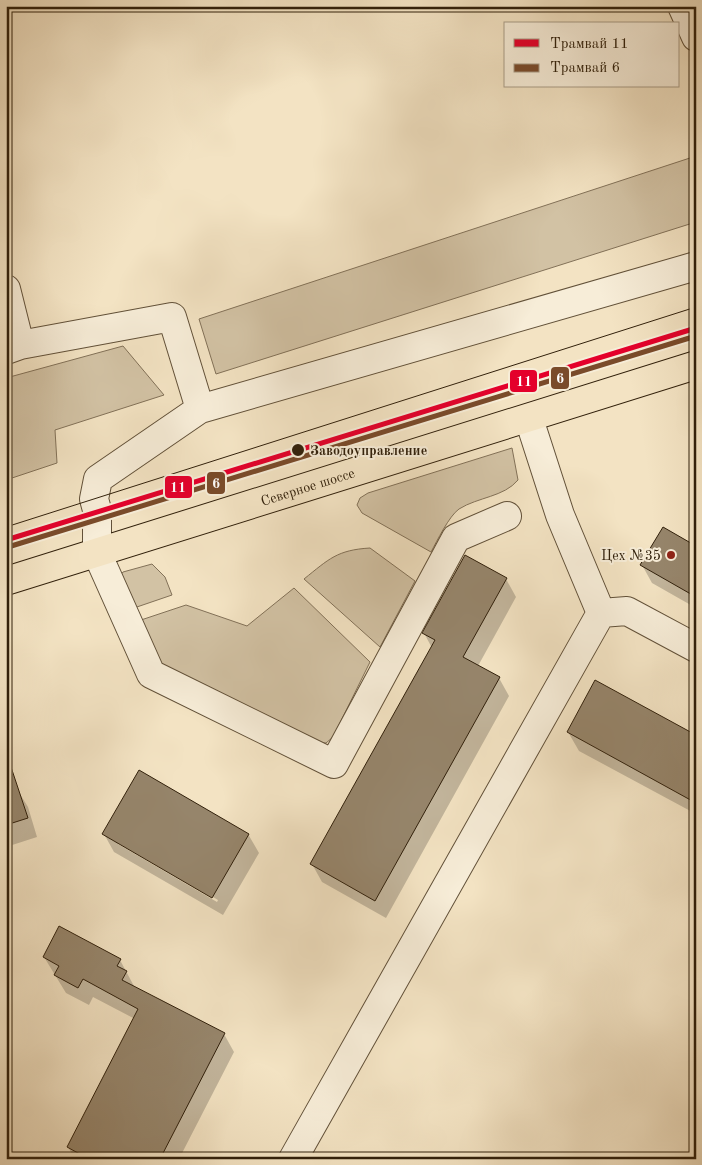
<svg xmlns="http://www.w3.org/2000/svg" width="702" height="1165" viewBox="0 0 702 1165" font-family="'Old Standard TT',serif">
	<style>
		.green { fill: #d2c2a4; stroke: #827158 }
		.shadow { fill: #0003; fill-rule: evenodd }
		.building { fill: #96856b; stroke: #31200b }
		.lines { fill: none; stroke-linecap: round; stroke-linejoin: round }
		.minor-casing { stroke: #625139; stroke-width: 30 }
		.major-casing { stroke: #31200b; stroke-width: 30 }
		.minor { stroke: #f7edd8; stroke-width: 28 }
		.major { stroke: #f3e3c3; stroke-width: 28 }
		.tram { stroke: #31200b; stroke-width: 1 }
		.tram-1-casing { stroke: #f7edd8; stroke-width: 9 }
		.tram-2-casing { stroke: #f7edd8; stroke-width: 9 }
		.tram-1 { stroke: #e4002b; stroke-width: 5 }
		.tram-2 { stroke: #7a4b2a; stroke-width: 5 }
		.stop-dot { fill: #31200b; stroke: #f7edd8; stroke-width: 2 }
		.poi-dot { fill: #8f2418; stroke: #f7edd8; stroke-width: 2 }
		.labels { text-anchor: middle; stroke-width: 4; stroke-linejoin: round; paint-order: stroke }
		.stop-label { font-size: 14px; font-weight: bold; fill: #31200b; stroke: #f7edd8; text-anchor: start }
		.street-label { font-size: 14px; fill: #31200b; stroke: #f7edd8 }
		.poi-label { font-size: 14px; fill: #31200b; stroke: #f7edd8; text-anchor: end }
		.line-badge { stroke: #f7edd8; stroke-width: 2 }
		.badge-label { font-size: 14px; text-anchor: middle; font-weight: bold; fill: #fff }
	</style>
	<rect width="100%" height="100%" fill="#f3e3c3"/>
	<filter id="stains"><feTurbulence type="fractalNoise" baseFrequency=".004" numOctaves="4"/><feColorMatrix values="0 0 0 0 .2 0 0 0 0 .09 0 0 0 0 .02 0 0 0 .5 -.17"/></filter>
	<radialGradient id="worn" r=".72"><stop offset=".6" stop-color="#630" stop-opacity="0"/><stop offset="1" stop-color="#630" stop-opacity=".3"/></radialGradient>
	<!-- green -->
	<path class="green" d="M696 156V222L216 374 199 319Z
		M123 346 164 395 55 430 57 463 6 480V378Z
		M512 448 518 480C504 497 478 497 459 509 449 516 437 541 431 552L362 513 357 505 360 498 368 493Z
		M370 548 415 581 380 647 304 579C329 559 337 550 370 548Z
		M152 564 165 577 172 595 131 609 118 578 123 572Z
		M294 588 370 662 333 737 326 743H317L163 666 155 658 138 621 186 605 247 626Z"/>
	<!-- shadow -->
	<path class="shadow" d="M696 547V608L652 583 642 565Z
		M506 579 516 597 478 666 499 678 509 696 386 918 322 882 312 864 432 648 424 633Z
		M568 732 696 736V814L579 751Z
		M17 789 28 807 37 837 6 847V792Z
		M104 834H248L259 853 223 915 114 852ZM118 841 218 900 217 902 118 844Z
		M44 957 120 960 135 988 224 1034 234 1052 179 1159H75L68 1147 135 1019 93 997 89 1005 66 993Z"/>
	<!-- building -->
	<path class="building" d="M663 527 696 546V597L640 565Z
		M465 555 507 578 463 657 500 677 375 901 310 864 435 640 422 633Z
		M595 680 696 735V803L567 732Z
		M6 764H10L28 818 6 825Z
		M139 770 249 834 212 898 102 834Z
		M59 926 121 959 117 966 127 971 122 980 225 1033 160 1159H89L67 1147 138 1009 83 979 78 988 54 975 59 966 43 957Z"/>
	<g class="lines">
		<defs>
			<path id="minor" d="M682 6 696 37
				M6 289 20 345
				M6 350 20 345 172 317 200 409
				M529 419 560 515 601 613 627 611 696 648
				M507 516 456 538 334 764 151 674 97 553V510L94 499 98 479 200 409 696 266
				M293 1159 601 613"/>
			<g id="major">
				<path id="s1" d="M6 581 696 365"/>
			</g>
		</defs>
		<!-- minor casing -->
		<use href="#minor" class="minor-casing"/>
		<!-- major casing -->
		<use href="#major" class="major-casing"/>
		<!-- minor -->
		<use href="#minor" class="minor"/>
		<!-- major -->
		<use href="#major" class="major"/>
		<!-- tram -->
		<path class="tram" d="M6 527 696 307"/>
		<defs>
			<path id="tram-1" d="M6 540 696 328"/>
			<path id="tram-2" d="M8 547 696 336"/>
		</defs>
		<!-- tram-1 casing -->
		<use href="#tram-1" class="tram-1-casing"/>
		<!-- tram-2 casing -->
		<use href="#tram-2" class="tram-2-casing"/>
		<!-- tram-1 -->
		<use href="#tram-1" class="tram-1"/>
		<!-- tram-2 -->
		<use href="#tram-2" class="tram-2"/>
	</g>
	<!-- markers -->
	<circle class="stop-dot" cx="298" cy="450" r="7"/>
	<circle class="poi-dot" cx="671" cy="555" r="5"/>
	<g class="labels">
		<!-- stop labels -->
		<g class="stop-label">
			<text x="310" y="455">Заводоуправление</text>
		</g>
		<!-- street labels -->
		<g class="street-label">
			<text dy="5" stroke="none"><textPath href="#s1" startOffset="316">Северное шоссе</textPath></text>
		</g>
		<!-- poi labels -->
		<g class="poi-label">
			<text x="661" y="560">Цех №35</text>
		</g>
	</g>
	<g class="line-badge">
		<rect x="550" y="366" width="20" height="24" rx="5" fill="#7a4b2a"/>
		<rect x="509" y="369" width="29" height="24" rx="5" fill="#e4002b"/>
		<rect x="206" y="471" width="20" height="24" rx="5" fill="#7a4b2a"/>
		<rect x="164" y="475" width="29" height="24" rx="5" fill="#e4002b"/>
	</g>
	<g class="badge-label">
		<text x="560" y="383">6</text>
		<text x="524" y="386">11</text>
		<text x="216" y="488">6</text>
		<text x="178" y="492">11</text>
	</g>
	<!-- margin -->
	<rect width="702" height="1165" fill="none" stroke="#f3e3c3" stroke-width="25"/>
	<rect x="8" y="8" width="687" height="1150" fill="none" stroke="#31200b" stroke-width="2.5"/>
	<rect x="12" y="12" width="677" height="1140" fill="none" stroke="#31200b"/>
	<!-- legend -->
	<rect x="504" y="22" width="175" height="65" fill="#f7edd8" stroke="#a89b86"/>
	<rect x="514" y="39" width="25" height="8" fill="#e4002b" stroke="#a89b86"/>
	<text x="550" y="48" font-size="15" fill="#31200b">Трамвай 11</text>
	<rect x="514" y="64" width="25" height="8" fill="#7a4b2a" stroke="#a89b86"/>
	<text x="550" y="72" font-size="15" fill="#31200b">Трамвай 6</text>
	<rect width="100%" height="100%" filter="url(#stains)"/>
	<rect width="100%" height="100%" fill="url(#worn)"/>
</svg>
